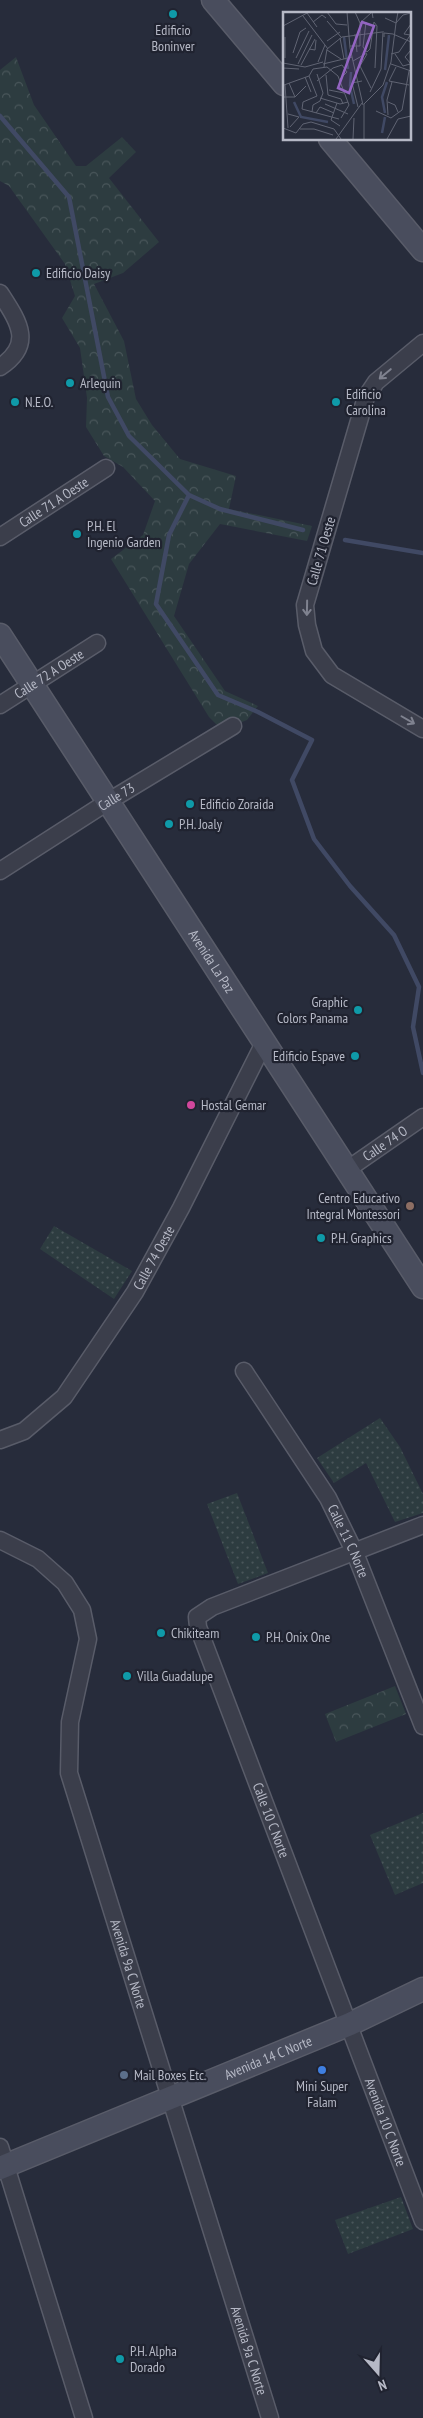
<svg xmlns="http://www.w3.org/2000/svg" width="423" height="2418" viewBox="0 0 423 2418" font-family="'PT Sans Narrow',sans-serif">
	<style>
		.grass { fill: url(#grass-dots) }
		.forest { fill: url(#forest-crowns) }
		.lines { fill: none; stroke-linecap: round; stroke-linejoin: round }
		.stream { stroke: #404964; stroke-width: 4.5 }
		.street-casing { stroke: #595c69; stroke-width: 19 }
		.secondary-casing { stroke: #595c69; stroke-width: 25 }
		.street { stroke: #3b3e4b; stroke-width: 16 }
		.secondary { stroke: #494d5d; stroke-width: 22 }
		.oneway { stroke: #7f828f }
		.culture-dot { fill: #0f9aa8; stroke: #202330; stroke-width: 2 }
		.hotel-dot { fill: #d1479c; stroke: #202330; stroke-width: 2 }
		.education-dot { fill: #8d6e63; stroke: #202330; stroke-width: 2 }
		.shop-dot { fill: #3f7fe0; stroke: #202330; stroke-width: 2 }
		.service-dot { fill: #5c6f8a; stroke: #202330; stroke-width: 2 }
		.labels { text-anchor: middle; stroke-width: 4.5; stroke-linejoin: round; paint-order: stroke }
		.poi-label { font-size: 14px; fill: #b6b9c6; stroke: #202330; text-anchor: start }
		.street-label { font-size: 14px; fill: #b6b9c6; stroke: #202330 }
		.inset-river { fill: none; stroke: #404964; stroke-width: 2.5 }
		.inset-road { fill: none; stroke: #606473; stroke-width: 1 }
		.view { fill: #9364c2; fill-opacity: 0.15; stroke: #9364c2; stroke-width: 2.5 }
		.inset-edge { fill: none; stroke: #b6b9c6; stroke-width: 2.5 }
	</style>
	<defs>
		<pattern id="grass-dots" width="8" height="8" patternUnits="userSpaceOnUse" patternTransform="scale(1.25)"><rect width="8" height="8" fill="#2d3c40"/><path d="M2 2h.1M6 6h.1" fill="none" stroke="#49565a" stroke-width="1.8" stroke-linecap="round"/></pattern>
		<pattern id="forest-crowns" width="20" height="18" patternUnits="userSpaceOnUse" patternTransform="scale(1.25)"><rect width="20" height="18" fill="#2d3c40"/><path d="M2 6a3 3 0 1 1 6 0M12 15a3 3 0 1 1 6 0" fill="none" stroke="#49565a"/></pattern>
	</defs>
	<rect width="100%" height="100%" fill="#272c3b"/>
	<!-- grass -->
	<path class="grass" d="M54 1226 132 1271 114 1299 40 1249Z
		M380 1418 400 1447 423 1494V1513L395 1522 366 1463 334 1483 317 1458Z
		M237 1493 268 1573 238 1584 207 1504Z
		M423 1813V1883L395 1895 370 1835Z
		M401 2197 413 2229 348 2254 335 2220Z"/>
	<!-- forest -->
	<path class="forest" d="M16 57 34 105 76 166H86L122 137 136 152 109 178 159 242 123 273 94 284 124 341 136 399 152 425 180 459 236 476 229 509 312 526 307 541 220 524 189 564 174 616 225 691 258 706 247 720 222 730 209 717 111 559 143 535 155 501 123 467 104 456 86 427 87 398 80 348 62 318 75 296 65 264 9 186 0 181V70Z
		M395 1686 406 1714 336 1742 325 1714Z"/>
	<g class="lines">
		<!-- stream -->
		<path class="stream" d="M0 116 69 197 108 397 129 436 189 495 169 535 156 604 218 695 258 712 312 740 292 780 314 839 350 886 394 935 419 987 413 1027 423 1073
			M189 495 220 509 303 530
			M345 540 423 553"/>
		<defs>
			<g id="street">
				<path d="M0 293C18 321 35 344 0 367"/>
				<path d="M423 343 376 382 366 397 305 605 307 625 314 651 332 675 423 729"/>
				<path id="s1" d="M0 537 106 468"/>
				<path id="s2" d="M0 705 97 643"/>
				<path id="s3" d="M0 871 109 801 233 726"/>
				<path id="s4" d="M348 1169 423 1117"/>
				<path id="s5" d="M244 1371 328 1498 355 1553 423 1726"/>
				<path id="s6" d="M0 1440 24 1431 64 1397 135 1292 181 1208 265 1041"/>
				<path id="s7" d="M423 1525 212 1607 197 1617 198 1627 423 2221"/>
				<path id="s8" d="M0 1540 38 1559 65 1583 82 1610 88 1639 70 1722 69 1773 270 2418"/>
				<path d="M0 2147 84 2418"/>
			</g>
			<g id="secondary">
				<path d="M213 0 284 84"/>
				<path d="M330 139 423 250"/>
				<path id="s9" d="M0 635 423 1287"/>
				<path id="s10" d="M0 2168 350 2024 423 1989"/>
			</g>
		</defs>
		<!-- street casing -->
		<use href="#street" class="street-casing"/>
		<!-- secondary casing -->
		<use href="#secondary" class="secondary-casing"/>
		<!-- street -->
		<use href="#street" class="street"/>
		<!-- secondary -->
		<use href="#secondary" class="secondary"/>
	</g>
	<!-- one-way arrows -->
	<defs><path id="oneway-shaft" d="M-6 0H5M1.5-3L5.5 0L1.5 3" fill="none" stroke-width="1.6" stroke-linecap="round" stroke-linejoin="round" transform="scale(1.25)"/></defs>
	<g class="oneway">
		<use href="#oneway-shaft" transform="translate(385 374) rotate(140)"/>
		<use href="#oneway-shaft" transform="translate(307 608) rotate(91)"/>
		<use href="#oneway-shaft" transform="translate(408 720) rotate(30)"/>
	</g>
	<!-- markers -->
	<g class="culture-dot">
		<circle cx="173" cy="14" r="5"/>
		<circle cx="36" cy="273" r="5"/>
		<circle cx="70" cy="383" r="5"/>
		<circle cx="15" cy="402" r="5"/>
		<circle cx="336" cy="402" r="5"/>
		<circle cx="77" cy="534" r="5"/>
		<circle cx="190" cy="804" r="5"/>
		<circle cx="169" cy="824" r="5"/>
		<circle cx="358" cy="1010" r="5"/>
		<circle cx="355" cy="1056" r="5"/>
		<circle cx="321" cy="1238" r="5"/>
		<circle cx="161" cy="1633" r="5"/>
		<circle cx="256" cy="1637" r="5"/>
		<circle cx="127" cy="1676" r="5"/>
		<circle cx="120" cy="2359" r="5"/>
	</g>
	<circle class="hotel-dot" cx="191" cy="1105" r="5"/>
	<circle class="education-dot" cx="410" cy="1206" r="5"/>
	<circle class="shop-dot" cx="322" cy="2070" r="5"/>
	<circle class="service-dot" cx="124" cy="2075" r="5"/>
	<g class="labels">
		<!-- poi labels -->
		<g class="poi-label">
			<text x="173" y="35" text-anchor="middle">Edificio<tspan x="173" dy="16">Boninver</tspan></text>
			<text x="46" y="278">Edificio Daisy</text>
			<text x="80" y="388">Arlequin</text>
			<text x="346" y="399">Edificio<tspan x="346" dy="16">Carolina</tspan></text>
			<text x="25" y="407">N.E.O.</text>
			<text x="87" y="531">P.H. El<tspan x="87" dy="16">Ingenio Garden</tspan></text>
			<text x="200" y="809">Edificio Zoraida</text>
			<text x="179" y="829">P.H. Joaly</text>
			<text x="348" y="1007" text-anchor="end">Graphic<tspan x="348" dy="16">Colors Panama</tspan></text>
			<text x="345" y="1061" text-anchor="end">Edificio Espave</text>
			<text x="201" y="1110">Hostal Gemar</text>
			<text x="400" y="1203" text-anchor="end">Centro Educativo<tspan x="400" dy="16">Integral Montessori</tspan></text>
			<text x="331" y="1243">P.H. Graphics</text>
			<text x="171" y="1638">Chikiteam</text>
			<text x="266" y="1642">P.H. Onix One</text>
			<text x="137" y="1681">Villa Guadalupe</text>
			<text x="134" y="2080">Mail Boxes Etc.</text>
			<text x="322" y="2091" text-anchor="middle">Mini Super<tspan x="322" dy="16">Falam</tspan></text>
			<text x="130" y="2356">P.H. Alpha<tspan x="130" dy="16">Dorado</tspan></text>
		</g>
		<!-- street labels -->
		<g class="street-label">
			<text dy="5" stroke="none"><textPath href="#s1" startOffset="64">Calle 71 A Oeste</textPath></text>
			<text transform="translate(321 551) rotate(-74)" y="5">Calle 71 Oeste</text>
			<text dy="5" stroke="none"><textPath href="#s2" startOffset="58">Calle 72 A Oeste</textPath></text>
			<text dy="5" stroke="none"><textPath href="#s3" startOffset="138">Calle 73</textPath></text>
			<text dy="5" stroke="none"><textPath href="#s9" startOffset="389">Avenida La Paz</textPath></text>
			<text dy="5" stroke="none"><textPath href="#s4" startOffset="45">Calle 74 O</textPath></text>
			<text dy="5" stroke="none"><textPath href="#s6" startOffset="244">Calle 74 Oeste</textPath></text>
			<text dy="5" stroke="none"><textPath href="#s5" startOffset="200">Calle 11 C Norte</textPath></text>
			<text dy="5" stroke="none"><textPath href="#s7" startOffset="461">Calle 10 C Norte</textPath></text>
			<text dy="5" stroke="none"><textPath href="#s8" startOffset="476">Avenida 9a C Norte</textPath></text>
			<text dy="5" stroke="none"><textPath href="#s10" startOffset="290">Avenida 14 C Norte</textPath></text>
			<text dy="5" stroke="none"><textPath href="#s7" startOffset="784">Avenida 10 C Norte</textPath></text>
			<text dy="5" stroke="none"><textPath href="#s8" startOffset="881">Avenida 9a C Norte</textPath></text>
		</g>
	</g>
	<!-- overview -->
	<g transform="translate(283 12)">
		<rect width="128" height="128" fill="#272c3b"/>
		<path class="inset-river" d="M61 25 65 57M102 58 106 23M68 60 67 74 71 92M11 90 18 105 45 110M102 101 99 85 104 70M99 121 102 105"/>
		<path class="inset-road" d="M44 0 53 12 64 13M64 0 67 36 80 93M24 1 34 15M20 4 45 37M102 6 113 11 115 0M44 9 58 25M30 10 39 3 43 6M83 10 80 35 84 40M91 10 94 14 92 56M77 11 89 0 90 6M0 14 26 0M72 22 74 40M127 23 121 22 128 12M2 25V46M101 25V21L110 22 128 30M57 26 61 47M44 29 57 20M67 34H77V11L72 0M26 37 32 38 33 28M44 38 58 47M128 38 122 45 128 52M84 40 87 37 91 10M10 41 17 20 23 16M84 42 77 54 88 76M108 42 116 40 128 22M112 42 120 54 127 52M13 46 26 19M70 49 84 41M35 50 42 33M0 51 22 55 40 50M15 52 29 23M40 52 69 45M108 52 128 59M18 53 32 27M41 55 44 37 59 25 99 20M113 55 106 69 126 73M0 56 16 57M43 63 45 83 58 87 60 92M22 65 28 80M34 69 50 56 59 53 64 60 57 67M6 71 12 85M1 73 26 64M2 73 5 116M46 78 61 81M87 80 98 57 100 19M0 85H12L23 74M37 86 57 92 65 90M105 90 112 93 115 100M54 91 48 108 57 114M42 92 65 102M75 95 69 71 79 69M93 99 108 106 119 98 126 59M29 100 30 93 37 89 40 81 34 62M33 101 37 95 51 101M5 102 16 105 7 115M105 103 104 88 109 70M56 107 19 97 20 90 34 84 26 64 30 57 44 55 55 64 66 93 58 106M0 116 13 121 20 112 28 110 51 117 58 127M17 117H31L50 123M53 127 79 91M70 127 71 106M81 127V92L100 73 108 50 113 11 120 3 128 1M104 127 115 107 128 104"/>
		<path class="view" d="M79 10 91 14 66 81 55 76Z"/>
		<rect width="128" height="128" class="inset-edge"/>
	</g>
	<!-- north arrow -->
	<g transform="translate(378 2373) rotate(160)" stroke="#202330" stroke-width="4" paint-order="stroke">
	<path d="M0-4L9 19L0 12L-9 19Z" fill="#b6b9c6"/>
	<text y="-8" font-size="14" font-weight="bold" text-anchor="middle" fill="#b6b9c6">N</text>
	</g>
</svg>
